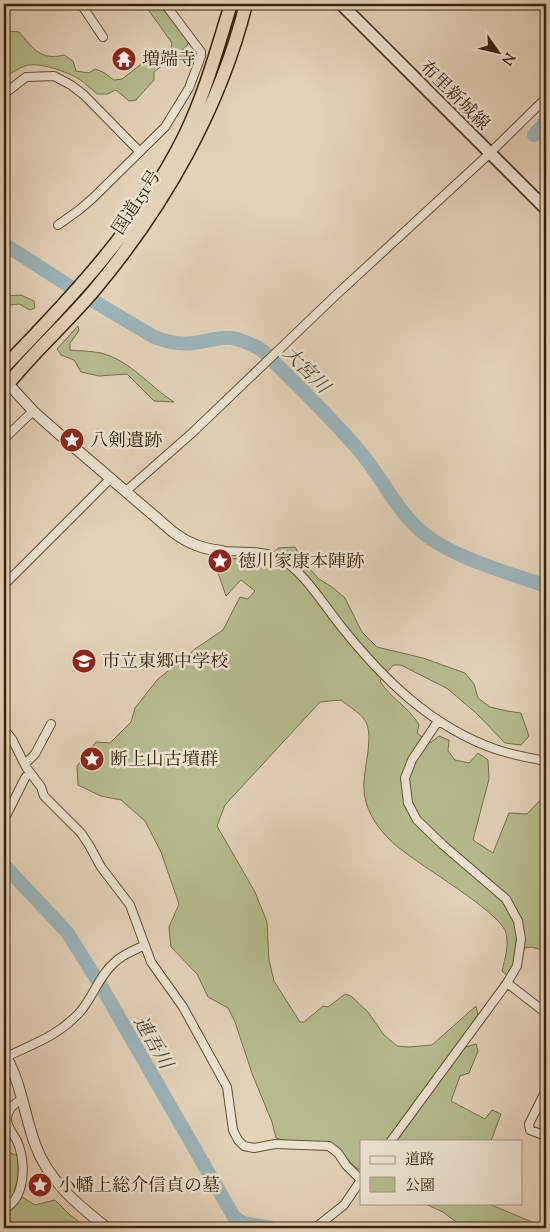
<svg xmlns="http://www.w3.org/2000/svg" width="550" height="1232" viewBox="0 0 550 1232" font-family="'Sorts Mill Goudy','Noto Serif JP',serif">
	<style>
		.green { fill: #b5bb8d; stroke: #76704a }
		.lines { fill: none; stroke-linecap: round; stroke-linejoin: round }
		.river { stroke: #9bb4ba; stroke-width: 14 }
		.minor-casing { stroke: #625034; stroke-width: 10 }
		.tertiary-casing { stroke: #625034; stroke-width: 12 }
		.secondary-casing { stroke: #372408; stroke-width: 14 }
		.trunk-casing { stroke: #372408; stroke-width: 15 }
		.minor { stroke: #ede2d1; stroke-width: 8 }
		.tertiary { stroke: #ede2d1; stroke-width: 10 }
		.secondary { stroke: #ede2d1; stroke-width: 11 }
		.trunk { stroke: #e3d2b8; stroke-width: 12 }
		.labels { text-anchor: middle; stroke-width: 5; stroke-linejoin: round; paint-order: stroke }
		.poi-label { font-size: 18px; fill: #372408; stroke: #ede2d1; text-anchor: start }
		.street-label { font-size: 18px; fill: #372408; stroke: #ede2d1 }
		.water-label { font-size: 19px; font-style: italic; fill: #504834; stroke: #ede2d1 }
	</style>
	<rect width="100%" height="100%" fill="#e3d2b8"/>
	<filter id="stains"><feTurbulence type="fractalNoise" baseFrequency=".004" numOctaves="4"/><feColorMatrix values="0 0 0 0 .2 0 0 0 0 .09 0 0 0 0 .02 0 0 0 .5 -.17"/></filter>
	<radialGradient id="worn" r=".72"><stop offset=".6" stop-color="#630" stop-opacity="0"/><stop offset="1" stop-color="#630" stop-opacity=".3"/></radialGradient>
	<!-- green -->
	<path class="green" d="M149 4H159L189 42 186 47 154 72V80L136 100 129 101 116 90 107 94H97C91 89 85 83 79 79 67 72 39 61 25 66 18 68 12 74 4 76V33L7 31 19 32C33 48 40 61 64 55L73 61 76 71 89 73 95 69 103 72 114 80 122 79 158 51H165L171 48 172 43 147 8Z
		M21 295 34 301 35 308 30 310 19 304 4 306V296Z
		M78 326 79 331 70 343V350C80 351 91 351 101 353 131 361 149 386 174 402L154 401 127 374 99 376 81 372 74 360 61 355 57 349Z
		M295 547 306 565 319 579 332 587 345 598 362 632 377 647 423 658 465 673 474 684 478 698 490 707 507 711 521 713 529 736 521 745 505 743 477 714 448 689 401 665H393L380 681C390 698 409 707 419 725L417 733 430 743 439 736 449 740 448 751 455 760 469 763 478 753 488 760 489 779 473 840 493 853 509 813 527 814 546 794V951L531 947 515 950 513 967 508 976 502 971C505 958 509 947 506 933 500 910 411 862 389 839 376 826 365 809 364 790 362 771 376 734 364 719 359 712 348 706 341 700L320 702 225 805 217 826 255 892 267 922 269 960 274 981 300 1022H304L323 1006 328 1007 345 994 351 996 368 1012 384 1035 397 1046 409 1047 432 1045 476 1006 478 1015 460 1040 466 1047 476 1044 478 1051 469 1073 460 1076 451 1101 485 1119 492 1110 501 1114 491 1141H361V1170C351 1168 347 1154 337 1151 318 1144 296 1145 276 1138L272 1122 253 1076 235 1022 228 1008 208 997 197 974 171 947 169 927 179 904 161 852 145 821 121 800 101 796 78 785 77 766 96 742 110 743 131 722 135 708 157 680 195 649 223 630 240 597 248 599 255 591 241 580 226 596 217 570 224 558 268 560 278 548Z
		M4 1144 6 1151 18 1156V1178L14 1192 35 1205 55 1200 70 1215 87 1228H4Z
		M423 1203H487L546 1228H464L443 1212Z"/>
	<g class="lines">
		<!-- river -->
		<path class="river" d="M534 135 546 121
			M4 244 80 293 154 337C167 342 179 345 193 343 206 342 219 336 232 338 243 340 253 345 262 350 296 384 331 417 362 454 385 482 400 518 431 539 466 562 507 572 546 586
			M4 865 67 932 104 991 234 1217 243 1223 271 1228"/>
		<defs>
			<path id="minor" d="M81 4 103 37
				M4 94 26 77 54 76 71 85 84 95 139 151
				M58 225 79 210 93 198 165 127 189 88 201 56V52L165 4
				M4 439 33 411
				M126 491 192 433 335 296 489 154 546 98
				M222 551C240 552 262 550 279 558 303 570 323 604 340 625 382 678 432 728 498 750 514 755 530 758 546 761
				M4 585 111 478
				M4 729 12 739 26 767 41 787 44 796 81 833 89 845 101 867 130 905 151 962 183 1007 227 1087 233 1130 238 1140 244 1146 254 1148 275 1144 329 1146 338 1153 346 1165 361 1180
				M25 764 35 754 51 724
				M4 820 25 778 30 772
				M507 983 546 1013
				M6 1057C33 1044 58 1036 79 1013 93 998 99 975 115 962 123 954 135 950 145 945
				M546 1090 529 1124 530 1130 546 1136
				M391 1141 507 983 517 966 521 939 518 921 506 899 443 845 417 820 408 803 405 778 412 760 438 721
				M4 1209C26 1198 26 1162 17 1141 14 1135 7 1127 7 1120 6 1110 15 1103 22 1099
				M315 1228 344 1205 361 1180"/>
			<path id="tertiary" d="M4 379 33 411 68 442 173 532C189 544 203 549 222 551
				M4 1053C21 1081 24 1114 35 1144 48 1181 78 1205 107 1228"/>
			<path id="secondary" d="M341 4 546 209"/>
			<path id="trunk" d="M4 367C72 297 140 225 184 137 205 94 217 49 231 4
				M4 389C32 353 67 323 96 288 165 205 220 108 246 4"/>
		</defs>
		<!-- minor casing -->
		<use href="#minor" class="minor-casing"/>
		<!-- tertiary casing -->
		<use href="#tertiary" class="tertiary-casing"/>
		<!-- secondary casing -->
		<use href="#secondary" class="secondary-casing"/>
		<!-- trunk casing -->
		<use href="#trunk" class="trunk-casing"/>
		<!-- minor -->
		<use href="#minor" class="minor"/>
		<!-- tertiary -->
		<use href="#tertiary" class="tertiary"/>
		<!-- secondary -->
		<use href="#secondary" class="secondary"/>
		<!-- trunk -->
		<use href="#trunk" class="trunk"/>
	</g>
	<!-- icons -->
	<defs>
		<symbol id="temple-disc" viewBox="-11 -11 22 22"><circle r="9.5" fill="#8f2418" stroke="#ede2d1"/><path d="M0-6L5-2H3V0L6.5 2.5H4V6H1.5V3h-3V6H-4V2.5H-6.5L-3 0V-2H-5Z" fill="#fff"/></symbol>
		<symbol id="sight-disc" viewBox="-11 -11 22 22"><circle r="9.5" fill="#8f2418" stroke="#ede2d1"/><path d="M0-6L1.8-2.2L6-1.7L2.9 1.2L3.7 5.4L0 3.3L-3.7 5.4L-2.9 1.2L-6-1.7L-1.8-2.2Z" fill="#fff"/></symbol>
		<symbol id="school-disc" viewBox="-11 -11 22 22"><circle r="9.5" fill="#8f2418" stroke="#ede2d1"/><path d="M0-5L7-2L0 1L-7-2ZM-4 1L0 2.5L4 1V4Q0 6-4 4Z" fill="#fff"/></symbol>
	</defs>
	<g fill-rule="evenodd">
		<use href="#temple-disc" x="110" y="45" width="28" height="28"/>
		<use href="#sight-disc" x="58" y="426" width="28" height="28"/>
		<use href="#sight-disc" x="206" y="547" width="28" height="28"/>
		<use href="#school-disc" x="70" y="647" width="28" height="28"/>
		<use href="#sight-disc" x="78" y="745" width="28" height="28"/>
		<use href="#sight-disc" x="26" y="1171" width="28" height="28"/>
	</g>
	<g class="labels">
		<!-- poi labels -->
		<g class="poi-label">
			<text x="142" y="65">増端寺</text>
			<text x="90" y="446">八剣遺跡</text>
			<text x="238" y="567">徳川家康本陣跡</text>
			<text x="102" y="667">市立東郷中学校</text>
			<text x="110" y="765">断上山古墳群</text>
			<text x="58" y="1191">小幡上総介信貞の墓</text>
		</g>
		<!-- street labels -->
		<g class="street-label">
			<text transform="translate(455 95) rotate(45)" y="6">布里新城線</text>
			<text transform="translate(136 202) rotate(-57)" y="6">国道151号</text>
		</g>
		<!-- water labels -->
		<g class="water-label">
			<text transform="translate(307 369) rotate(45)" y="7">大宮川</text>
			<text transform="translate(154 1042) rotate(60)" y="7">連吾川</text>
		</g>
	</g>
	<!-- margin -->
	<rect width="550" height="1232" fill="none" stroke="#e3d2b8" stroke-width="20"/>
	<rect x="5" y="5" width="540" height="1222" fill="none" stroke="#372408" stroke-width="2.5"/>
	<rect x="10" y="10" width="530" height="1212" fill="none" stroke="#372408"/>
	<!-- legend -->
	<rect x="360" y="1140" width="162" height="65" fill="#ede2d1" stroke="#a49681"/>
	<rect x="370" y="1156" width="25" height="8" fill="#ede2d1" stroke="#a49681"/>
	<text x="405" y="1164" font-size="15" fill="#372408">道路</text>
	<rect x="370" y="1177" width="25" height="15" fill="#b5bb8d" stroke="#a49681"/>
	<text x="405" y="1190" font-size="15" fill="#372408">公園</text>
	<!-- north arrow -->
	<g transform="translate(498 52) rotate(124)" stroke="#ede2d1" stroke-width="4" paint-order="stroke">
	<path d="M0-4L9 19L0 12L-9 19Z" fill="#372408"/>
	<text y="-8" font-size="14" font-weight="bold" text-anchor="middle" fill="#372408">N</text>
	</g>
	<rect width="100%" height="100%" filter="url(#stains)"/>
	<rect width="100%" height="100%" fill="url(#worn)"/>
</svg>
